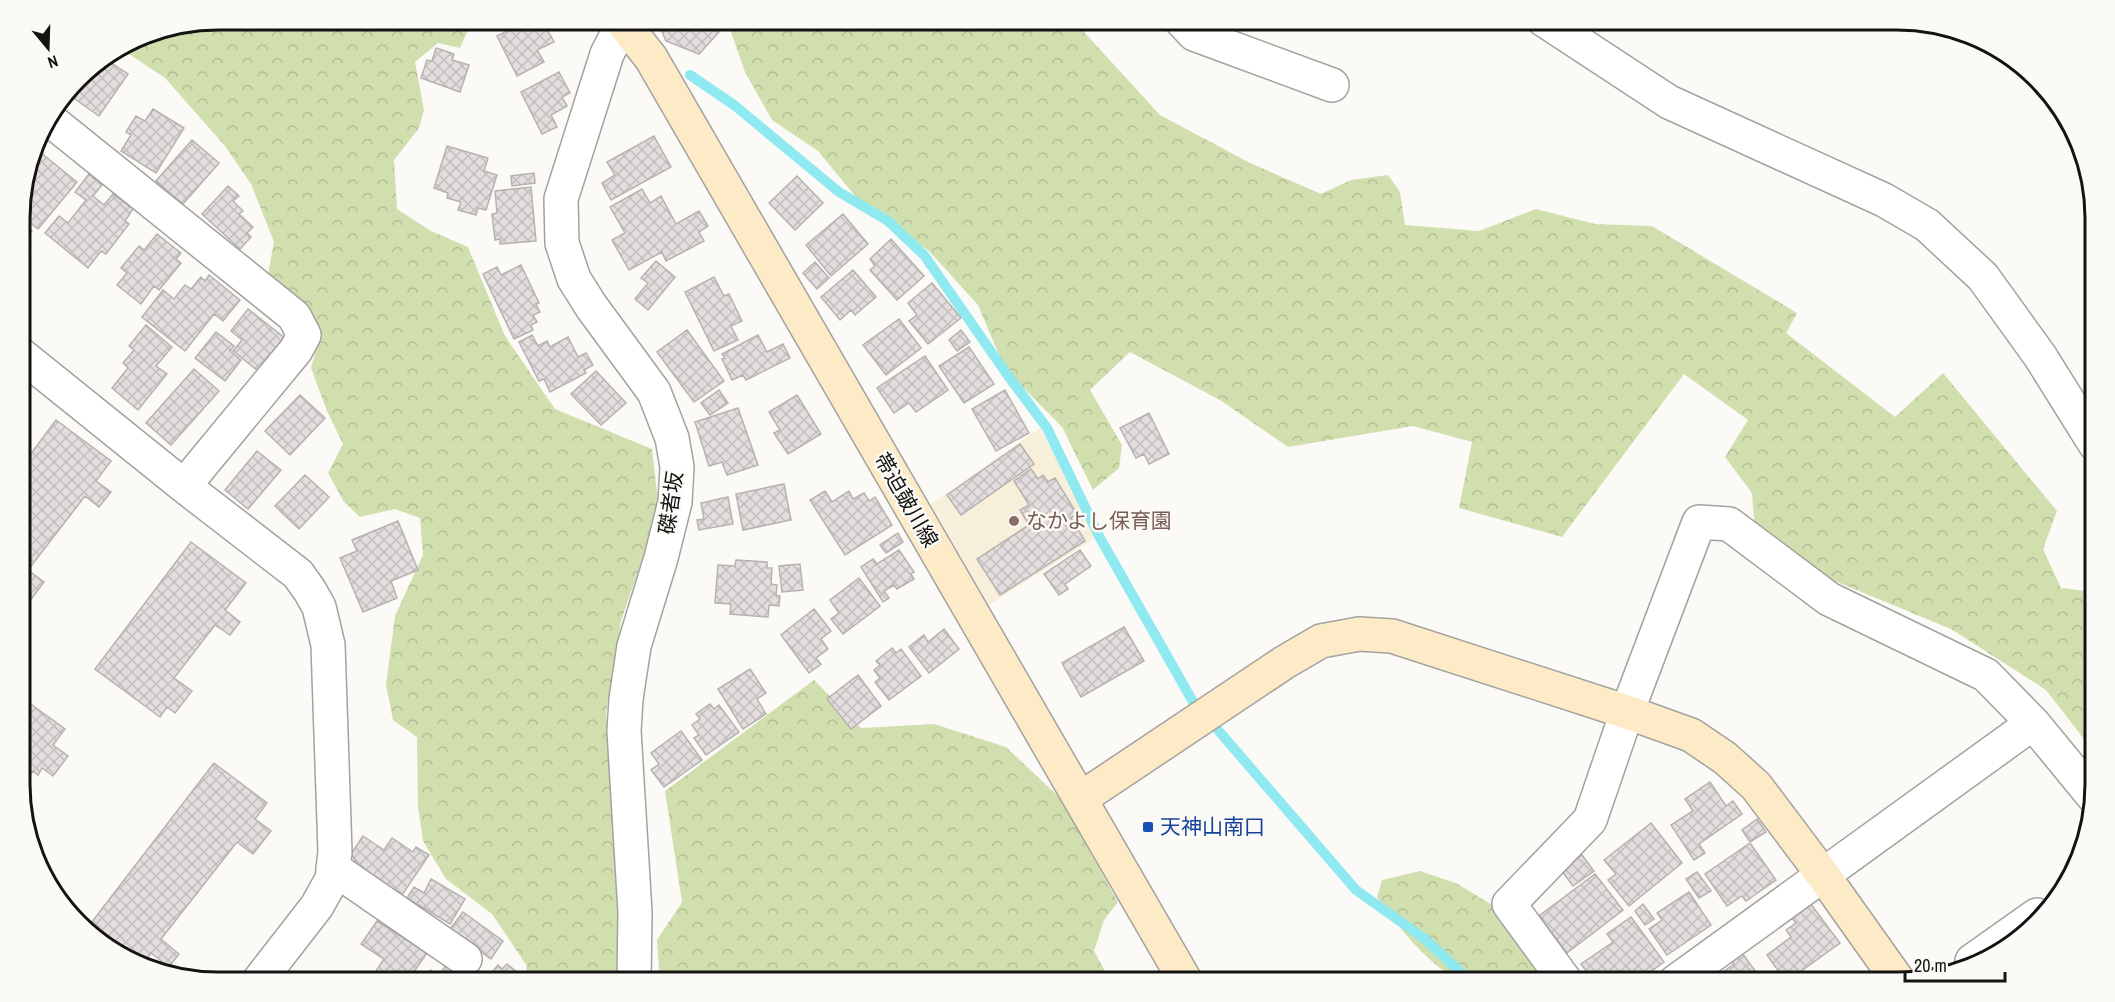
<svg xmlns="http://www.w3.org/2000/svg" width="2115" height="1002" viewBox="0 0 2115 1002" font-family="'Archivo Narrow','Noto Sans JP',sans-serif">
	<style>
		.education { fill: #f8efda }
		.forest { fill: url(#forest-crowns) }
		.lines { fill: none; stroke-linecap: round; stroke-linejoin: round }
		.stream { stroke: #8eeaf0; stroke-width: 10 }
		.building { fill: url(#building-cross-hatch); stroke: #b6b2b1; stroke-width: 1.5 }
		.street-casing { stroke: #a3a29f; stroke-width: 36 }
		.secondary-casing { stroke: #a3a29f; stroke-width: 36 }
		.street { stroke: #fff; stroke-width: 33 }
		.secondary { stroke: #fdebc7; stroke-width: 33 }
		.education-dot { fill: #8d6e63; stroke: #fbfaf6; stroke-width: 2 }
		.transit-dot { fill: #1a4fb4; stroke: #fbfaf6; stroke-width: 2 }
		.labels { text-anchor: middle; stroke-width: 5; stroke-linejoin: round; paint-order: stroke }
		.street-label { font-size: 21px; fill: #131312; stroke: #fbfaf6 }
		.education-label { font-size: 21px; fill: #785e54; stroke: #fbfaf6; text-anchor: start }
		.transit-label { font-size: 21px; fill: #164399; stroke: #fbfaf6; text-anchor: start }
		.rim { fill: none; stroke: #131312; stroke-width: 3 }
	</style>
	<defs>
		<pattern id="forest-crowns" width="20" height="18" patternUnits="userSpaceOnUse" patternTransform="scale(1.5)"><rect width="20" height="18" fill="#d1dfae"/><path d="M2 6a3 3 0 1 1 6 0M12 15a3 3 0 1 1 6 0" fill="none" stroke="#b3be95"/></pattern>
		<pattern id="building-cross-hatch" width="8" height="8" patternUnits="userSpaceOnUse" patternTransform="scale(1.5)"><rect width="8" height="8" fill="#e3dedd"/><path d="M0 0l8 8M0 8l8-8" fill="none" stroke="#c2bebd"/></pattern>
	</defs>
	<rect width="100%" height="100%" fill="#fbfaf6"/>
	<!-- education -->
	<path class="education" d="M1040 428 1071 485 1095 538 989 605 931 504Z"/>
	<!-- forest -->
	<path class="forest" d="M218 20H464L468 30 460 48 438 43 415 62 424 110 419 128 394 160 397 209 431 231 468 247 505 336 555 409 652 449 659 510 621 621 606 713 617 869 620 971 618 982H523L527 966 492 914 446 879 423 841 418 806 417 737 393 720 386 685 395 616 423 555 420 518 395 509 360 517 344 502 328 473 343 444 327 411 311 368 319 339 267 279 274 242 251 184 225 146 165 78 120 48 143 35Z
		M729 20H1073L1160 115 1248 162 1321 194 1351 180 1388 175 1400 192 1405 225 1479 231 1536 209 1595 224 1652 226 1797 313 1786 333 1895 417 1943 373 2057 511 2043 549 2061 588 2095 592V753L2046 690 1951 629 1801 567 1755 533 1752 493 1725 457 1748 420 1684 374 1562 537 1459 508 1472 442 1413 426 1288 447 1220 400 1130 352 1090 390 1122 445 1119 468 1093 490 1062 427 1005 369 978 305 928 250 865 208 818 151 772 120 745 72 729 26Z
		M814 680 861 728 934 724 1006 747 1059 797 1118 902 1104 920 1094 951 1111 982H660L657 940 682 902 665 791Z
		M1420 871 1456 883 1494 906 1554 982H1460C1425 961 1400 929 1377 897L1382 880Z"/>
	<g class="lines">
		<!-- stream -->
		<path class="stream" d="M690 75 734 105 839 192 888 221 924 255 1006 373 1047 428 1100 538 1192 700 1356 890 1425 939 1471 982"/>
	</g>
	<!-- building -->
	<path class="building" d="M529 20H542L554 42 537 50 544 62 517 76 497 36Z
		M657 20H724L719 32 699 54 666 41Z
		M436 48 454 54 452 60 469 65 460 92 421 78 427 60 432 61Z
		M104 58 128 74 99 116 68 94 87 69Z
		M559 72 570 93 562 97 567 106 551 115 557 127 542 134 521 92Z
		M153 109 184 128 156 173 121 151 131 135 126 132 136 116 145 121Z
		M654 136 671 167 611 200 602 183 615 175 607 162Z
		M192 140 219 163 183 204 156 181Z
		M447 146 488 158 484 171 497 175 486 210 478 208 476 215 458 210 461 202 447 198 448 193 434 188Z
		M40 152 77 182 38 229 20 214V205L31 162Z
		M534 173 535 183 512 186 511 176Z
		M89 174 102 185 93 196 104 205 113 194 133 209 125 221 129 224 106 254 101 251 88 268 45 233 59 216 68 223 86 200 75 192Z
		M797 176 823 203 795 230 769 203Z
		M228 186 239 196 233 201 243 211 239 214 253 227 247 233 251 237 240 249 202 214Z
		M531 187 536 241 500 244V239L495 240 492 214 497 213 495 191Z
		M642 189 650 203 661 196 676 224 699 211 708 226 699 232 704 241 666 261 662 252 629 270 612 240 625 233 610 207Z
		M843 214 868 244 831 276 806 245Z
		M20 221 32 231 20 246Z
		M157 234 181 253 176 259 181 263 159 290 154 286 141 304 117 285 127 273 121 268 139 246 144 250Z
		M891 239 924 276 897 300 870 270 875 266 870 259Z
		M656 261 675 277 648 310 635 299 648 283 641 278Z
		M815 262 829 278 817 289 803 273Z
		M521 265 539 303 536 304 540 312 533 315 537 322 531 325 533 330 514 339 483 274 497 267 501 275Z
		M853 270 876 297 855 315 851 310 840 320 821 297Z
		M209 275 240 300 223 321 214 314 185 351 142 317 163 290 174 299 185 285 191 289 201 277 205 281Z
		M714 277 724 296 729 294 742 321 731 326 738 340 714 351 685 292Z
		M932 283 961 318 928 344 909 321 917 315 908 303Z
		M248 309 285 338 258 371 233 351 242 340 231 331Z
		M899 319 921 348 886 375 863 345Z
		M146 325 172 347 156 366 167 374 138 410 112 388 128 368 123 363 134 350 129 346Z
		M687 330 724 381 694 402 657 352Z
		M961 330 970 342 957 351 949 340Z
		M216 332 234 346 230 351 241 360 225 381 195 358Z
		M532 335 538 346 547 341 550 347 568 337 578 357 586 353 593 365 584 370 586 373 550 392 544 379 539 381 519 342Z
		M758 335 767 352 783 344 790 358 746 380 743 375 732 380 722 359 725 358 722 354Z
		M969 347 994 384 964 403 939 366Z
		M925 356 948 390 916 412 909 403 894 413 877 388Z
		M194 369 219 391 171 445 146 423Z
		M596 371 626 403 601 425 571 394Z
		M719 390 728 403 710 415 701 403Z
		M1005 390 1029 433 996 451 972 409Z
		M300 395 325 418 290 455 265 431Z
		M797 395 821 434 788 454 774 433 780 430 769 412Z
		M738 408 758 465 727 475 722 462 709 466 695 422Z
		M1149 413 1169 454 1149 464 1144 454 1136 458 1120 428Z
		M56 420 111 461 96 481 111 492 99 507 85 496 28 570 44 582 30 601 21 594V467Z
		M1020 444 1034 464 961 515 947 495Z
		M257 451 281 470 248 509 225 490Z
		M1031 469 1038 479 1043 475 1048 482 1055 478 1077 514 1071 518 1085 541 1000 595 977 559 1029 525 1020 510 1029 505 1014 481Z
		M305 475 329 497 299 529 275 506Z
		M784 484 791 520 743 530 736 494Z
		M825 491 832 502 849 491 853 499 864 493 869 501 875 497 892 525 845 555 810 500Z
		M728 497 733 524 699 530 697 520 704 519 701 503Z
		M398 521 418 570 391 581 397 598 363 612 340 558 357 551 352 540Z
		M898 533 903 542 886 553 880 545Z
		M191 542 246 583 225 610 240 622 230 635 215 625 174 678 192 691 175 713 167 707 160 717 95 669Z
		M899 550 914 572 911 574 914 579 897 589 894 585 884 591 889 598 883 602 861 567 873 559 877 564Z
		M1080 550 1091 566 1065 584 1068 589 1059 595 1044 574Z
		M736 560 767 562V568H772L771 584 777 585 776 595 780 596 779 606 769 605 768 617 730 614 731 604 715 603 718 565 735 566Z
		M800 564 803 590 782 592 779 566Z
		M859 578 880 606 843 634 831 619 839 613 830 600Z
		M814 609 831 631 821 639 828 649 816 658 821 664 809 673 781 635Z
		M1124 627 1144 661 1081 697 1062 663Z
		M944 629 959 649 929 673 909 647 924 635 928 642Z
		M892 648 896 653 901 649 921 676 889 700 875 682 880 678 874 670 880 665 876 661Z
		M750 669 766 693 757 699 766 714 743 729 718 689Z
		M858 675 881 706 851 729 827 699Z
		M21 697 65 729 53 745 68 756 53 776 42 768 38 775 33 771 21 787Z
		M710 704 714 709 719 705 739 732 706 755 694 738 699 735 692 725 700 719 696 714Z
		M681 731 702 760 664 787 651 770 659 764 651 753Z
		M214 763 267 803 255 819 271 831 253 854 237 842 161 939 179 954 169 967 151 953 142 965 131 962 88 927Z
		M1710 782 1726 806 1733 801 1742 814 1699 844 1705 853 1694 860 1671 825 1693 811 1685 799Z
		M1757 819 1766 832 1750 842 1742 830Z
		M1651 823 1682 863 1629 906 1608 880 1616 874 1604 860Z
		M363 836 384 850 392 838 413 852 416 847 429 855 402 895 360 868 351 854Z
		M1750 843 1776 880 1746 901 1742 896 1727 906 1705 874Z
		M1582 855 1594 871 1573 886 1561 870Z
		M1697 872 1711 891 1699 898 1686 879Z
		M1595 874 1623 910 1567 953 1539 916Z
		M431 879 465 899 450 924 407 898 414 887 424 893Z
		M1689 892 1711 925 1667 955 1649 929 1662 920 1657 913Z
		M1810 903 1840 943 1786 982 1767 955 1791 937 1786 930 1796 923 1791 917Z
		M1643 904 1654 919 1645 925 1635 911Z
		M463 912 503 941 491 959 450 929Z
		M1631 917 1664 962 1636 982H1594L1581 964 1613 942 1607 934Z
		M377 921 427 953 407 982H393L376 971 384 959 361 944Z
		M1740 950 1763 982H1709L1734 964 1729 958Z
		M507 964 529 982H483L498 965 502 969Z
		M447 965 466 981 464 982H421L431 970 437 976Z
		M356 972 370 982H349Z
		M1855 973 1861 982H1843Z"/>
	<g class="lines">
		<defs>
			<path id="street" d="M1181 20 1194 34 1332 85
				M1544 20 1669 102 1884 200 1927 225 1983 277 2040 356 2095 444
				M623 23 607 54 561 199 562 243 574 279 591 306 654 392 672 438 677 467 675 502 661 558 634 646 626 699 624 731 635 912 634 982
				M49 119 294 316 304 335 296 350 184 486
				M20 354 184 486 298 574 310 591 319 607 328 645 335 852 332 879 317 906 258 982
				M333 868 465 959
				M1972 961 2037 915
				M1566 982 1509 904 1590 820 1627 712 1699 522 1729 524 1829 599 1986 675 2033 723 2093 796
				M1675 982 2033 723"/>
			<path id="secondary" d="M621 20 651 58 1186 982
				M1080 799 1285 662 1321 641 1359 634 1392 636 1627 712 1691 735 1725 758 1756 786 1823 875 1899 982"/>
		</defs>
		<!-- street casing -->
		<use href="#street" class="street-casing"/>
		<!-- secondary casing -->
		<use href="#secondary" class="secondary-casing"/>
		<!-- street -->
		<use href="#street" class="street"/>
		<!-- secondary -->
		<use href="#secondary" class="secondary"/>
	</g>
	<!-- markers -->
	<circle class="education-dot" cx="1014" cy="521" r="6"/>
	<rect class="transit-dot" x="1142" y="821" width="12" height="12" rx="3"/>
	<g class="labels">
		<!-- street labels -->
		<g class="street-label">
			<text transform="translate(906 500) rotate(60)" y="7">帯迫皷川線</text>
			<text transform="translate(671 503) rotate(-82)" y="7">磔者坂</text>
		</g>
		<!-- education labels -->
		<g class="education-label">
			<text x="1026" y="528">なかよし保育園</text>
		</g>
		<!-- transit labels -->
		<g class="transit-label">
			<text x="1160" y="834">天神山南口</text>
		</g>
	</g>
	<!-- crop -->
	<path d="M0 0H2115V1002H0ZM218 30H1897A188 188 0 0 1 2085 218V784A188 188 0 0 1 1897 972H218A188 188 0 0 1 30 784V218A188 188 0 0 1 218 30Z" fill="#fbfaf6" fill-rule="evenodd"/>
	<path class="rim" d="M218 30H1897A188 188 0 0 1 2085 218V784A188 188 0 0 1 1897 972H218A188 188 0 0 1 30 784V218A188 188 0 0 1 218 30Z"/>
	<!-- north arrow -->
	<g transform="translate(48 48) rotate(161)" stroke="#fbfaf6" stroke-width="4.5" paint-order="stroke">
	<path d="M0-4.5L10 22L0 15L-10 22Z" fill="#131312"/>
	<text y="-9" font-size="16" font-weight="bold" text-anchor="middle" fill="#131312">N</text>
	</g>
	<!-- scale -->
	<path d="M1905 972v9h100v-9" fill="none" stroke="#131312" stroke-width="3"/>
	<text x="1914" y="972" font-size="18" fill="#131312" stroke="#fbfaf6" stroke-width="4.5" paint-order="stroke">20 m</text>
</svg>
